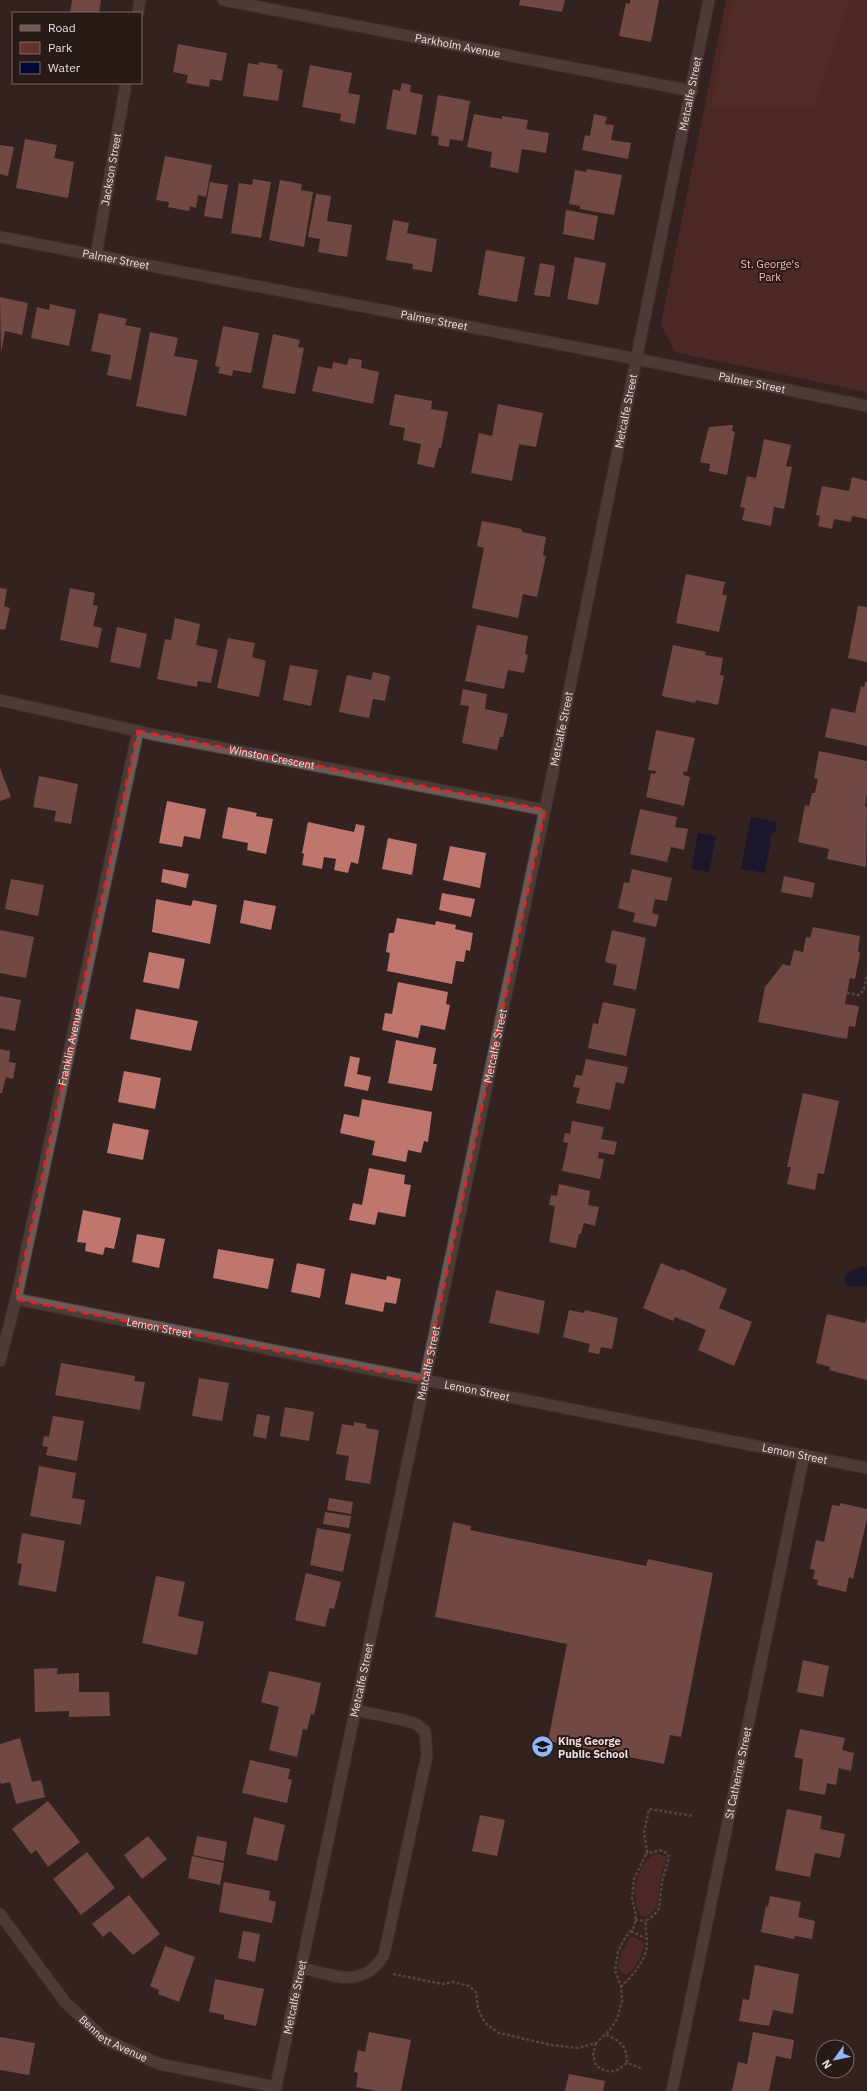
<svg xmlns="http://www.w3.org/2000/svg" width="867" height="2091" viewBox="0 0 867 2091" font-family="'IBM Plex Sans',sans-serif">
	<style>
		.green { fill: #6a322d }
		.forest { fill: #75352f }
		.water { fill: #000836 }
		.building { fill: #be766e }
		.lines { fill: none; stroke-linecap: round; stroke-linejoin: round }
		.service-casing { stroke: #4c3e3c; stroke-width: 13 }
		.minor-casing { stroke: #4c3e3c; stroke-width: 13 }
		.path { stroke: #7c6d6b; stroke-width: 2.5; stroke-dasharray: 3 2; stroke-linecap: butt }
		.service { stroke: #6d5956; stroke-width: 11 }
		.minor { stroke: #6d5956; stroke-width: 11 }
		.marked { fill: none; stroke: #d62828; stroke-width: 3; stroke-dasharray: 8 5; stroke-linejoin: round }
		.labels { text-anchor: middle; stroke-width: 4; stroke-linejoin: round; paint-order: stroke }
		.street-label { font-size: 11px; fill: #ecdfde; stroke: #291917 }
		.park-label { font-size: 11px; fill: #f8bab3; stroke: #291917 }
		.poi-label { font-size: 11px; font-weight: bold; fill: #ecdfde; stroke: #291917; text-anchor: start }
	</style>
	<rect width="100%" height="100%" fill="#332220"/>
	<!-- green -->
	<path class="green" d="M726 0H867V392L675 352 661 324Z
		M656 1853 667 1857 660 1880 657 1905 652 1913 646 1917 641 1915C629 1897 637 1863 656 1853Z
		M632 1936 644 1943C642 1956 636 1968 626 1975L618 1969C620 1956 623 1946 632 1936Z"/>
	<!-- forest -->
	<path class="forest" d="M733 0H849L813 108 712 106Z"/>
	<!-- water -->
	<path class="water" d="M751 817 777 822 775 833H772L765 873 741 869Z
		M698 833 716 836 709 872 691 869Z
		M864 1266 867 1267V1286L852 1287 846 1285 844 1280C846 1269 855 1270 864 1266Z"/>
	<!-- building -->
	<path class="building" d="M72 0H101L99 13H70Z
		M520 0H565L562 12 519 5Z
		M630 0H659L651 42 619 36 626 3 630 4Z
		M178 44 227 53 222 81 210 79 209 87 186 83 188 75 173 72Z
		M259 62 278 65 277 68 283 70 278 101 243 96 248 63 259 65Z
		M310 65 352 73 348 93 360 95 355 124 340 121 341 114 302 107Z
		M402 83 411 85 410 92 423 95 416 135 386 129 393 89 400 91Z
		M438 95 470 101 463 141 450 139 449 147 438 145 439 137 431 135Z
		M474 114 502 119V116L528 120 526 129 549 133 546 153 522 149 518 173 490 167 492 152 467 147Z
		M594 114 607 117 605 124 614 125 611 140 631 143 628 159 582 150 585 135 590 136Z
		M25 139 57 145 54 158 74 162 68 198 16 188Z
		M0 145 14 147 8 176 0 174Z
		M165 156 212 165 206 197 198 195 196 208 190 206 189 211 168 207 169 202 156 200Z
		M587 169 622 175 614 215 580 209V206L569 204 575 170 586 172Z
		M253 179 271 182 261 238 231 233 239 183 252 185Z
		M280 180 302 184 301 190 313 192 304 247 269 240Z
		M210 182 228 185 222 219 204 216Z
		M316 194 331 196 327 221 352 225 347 257 318 252 320 239 308 237Z
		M566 210 598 216 594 240 563 234Z
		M393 220 409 223 407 233 437 239 432 272 412 269 413 264 386 260Z
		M486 250 525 257 517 302 478 295Z
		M575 257 606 263 598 305 567 299Z
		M540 263 555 266 550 297 534 295Z
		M0 297 28 303 22 335 5 331 1 353Z
		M50 304 76 310 69 346 31 338 37 307 49 310Z
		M99 313 127 319 125 325 141 328 131 380 107 375 111 355 91 351Z
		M223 326 259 333 251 373 233 370 232 376 218 373 220 367 215 366Z
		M150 332 178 338 174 356 198 360 186 416 136 406Z
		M273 334 300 340 298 347 304 348 295 394 262 388Z
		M349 358 362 360 361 368 379 372 373 404 312 391 318 366 332 369 333 362 347 365Z
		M395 394 432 401 431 409 448 412 441 448H439L434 468 417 464 421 444 403 440 405 428 389 425Z
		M498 404 543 413 536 447 519 444 512 481 471 473 479 433 492 436Z
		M733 425 732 431 735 432 727 475 709 471 710 464 700 462 709 427Z
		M764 439 791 445 786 466 792 467 784 509 774 507 771 526 742 520 745 508 740 507 747 476 756 478Z
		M852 477 867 481V519L852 516 851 522 834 519 832 529 818 526 820 516 816 515 822 486 849 491Z
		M482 521 522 529V532L546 537 543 555 546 556 537 597 523 594 518 618 472 608 484 548 477 546Z
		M686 574 725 582 722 595H727L719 632 676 623Z
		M0 588 7 589 4 606 10 608 5 630 0 629Z
		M70 588 95 593 93 605 98 606 93 626 102 628 98 648 60 640Z
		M858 606 867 607V662L848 658Z
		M175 618 200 624 196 645 218 650 211 683 198 681 197 687 157 679 165 639 171 640Z
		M477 625 528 636 525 654 528 655 524 673 508 670 504 689 465 681Z
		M117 627 147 634 140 668 110 662Z
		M228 638 255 643 252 657 266 661 259 697 217 688Z
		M673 645 706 652 705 655 723 658 720 675 724 676 718 705 696 700 695 703 662 696Z
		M290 665 318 670 311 706 283 700Z
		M373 672 390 676 385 701 373 699 369 718 339 712 347 675 371 680Z
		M865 682H867V746L825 737 831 708 855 713 861 686 864 687Z
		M463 689 487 694 485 709 508 714 503 737H500L497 750 462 743 469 706 460 705Z
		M656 730 695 738 687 772 684 771 683 775 690 777 684 806 646 797 651 773 655 774 656 771 648 770Z
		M819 751 867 761V793L865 806 867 807 866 867 827 859 829 849 798 842 805 805 809 806 812 793H815L818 779 814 778Z
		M0 768 11 797 0 801Z
		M39 776 78 784 71 824 54 821 56 811 33 807Z
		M167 801 206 809 200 839 184 836 182 847 159 843Z
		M228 807 257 813 256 816 273 819 266 854 247 850 248 843 222 838Z
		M640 809 677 817 675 827 688 829 684 850 671 847 667 862 630 854Z
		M308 822 354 832 356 824 365 826 358 864 351 862 348 873 334 870 336 859 324 857 322 869 302 865 304 854 302 853Z
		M388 838 417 844 412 875 382 869Z
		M450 846 486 853 480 888 443 880Z
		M163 869 189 874 186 888 161 882Z
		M632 869 672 878 667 901 655 899 652 913 659 915 656 927 633 922 635 913 618 908 624 882 629 883Z
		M784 876 815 883 812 898 781 892Z
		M11 879 44 885 38 916 5 909Z
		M442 893 475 899 471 917 439 910Z
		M156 899 191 906 193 900 217 905 210 944 152 932Z
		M244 900 276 906 271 930 240 923Z
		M397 918 435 925 436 921 456 925 455 929 473 933 470 951 466 950 464 962 456 961 452 984 387 971 390 953 386 952 389 933H394Z
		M813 927 860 936 858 951 860 953 855 979 850 978 845 1004 859 1006 855 1027 849 1026 847 1039 758 1022 765 987 783 964 790 966 794 950 803 952 806 937 810 938Z
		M0 930 34 937 26 978 0 973Z
		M612 930 646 938 636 990 613 985 617 965 605 962Z
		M149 952 185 959 179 989 143 982Z
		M398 982 448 992 446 1004 450 1005 445 1030 421 1025 418 1038 382 1030 385 1013 392 1014Z
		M0 996 21 1000 15 1031 0 1028Z
		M603 1002 636 1009 626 1056 588 1048 593 1023 598 1024Z
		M136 1009 198 1021 191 1051 130 1039Z
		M396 1040 436 1048 433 1064H437L432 1091 388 1083Z
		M0 1049 10 1051 9 1062 16 1063 13 1079 6 1077 2 1093H0Z
		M350 1056 360 1058 357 1074 371 1077 368 1091 344 1086Z
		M586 1059 628 1067 624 1084 616 1082 610 1110 576 1103 580 1088 573 1087 576 1075 582 1076Z
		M124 1071 161 1078 155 1109 118 1102Z
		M803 1093 839 1101 824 1174 818 1173 815 1190 787 1184 791 1167H787Z
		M362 1099 432 1112 428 1142 424 1141 421 1153 408 1150 406 1162 372 1155 375 1141 340 1133 344 1114 359 1117Z
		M572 1121 604 1127 601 1139 617 1142 614 1155 599 1152 598 1158 604 1159 600 1179 562 1171 568 1143 563 1142 565 1133 570 1134Z
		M113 1123 149 1130 143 1160 107 1153Z
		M369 1168 405 1175 404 1184 411 1185 405 1217 378 1212 375 1225 349 1220 353 1203 362 1205Z
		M559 1184 590 1191 588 1205 599 1207 595 1226 584 1223 581 1234H579L576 1248 549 1242 555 1206 549 1205 551 1195 557 1196Z
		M83 1210 121 1218 114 1249 105 1247 103 1255 85 1251 86 1243 77 1242Z
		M137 1234 165 1239 159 1268 132 1262Z
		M218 1249 274 1259 268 1289 213 1278Z
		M297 1263 325 1269 320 1298 291 1292Z
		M661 1263 680 1271 681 1269 727 1289 719 1308 752 1322 734 1366 698 1350 706 1330 675 1317 673 1321 643 1308Z
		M351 1273 386 1280 387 1276 401 1279 396 1304 385 1302 383 1312 345 1304Z
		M496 1290 545 1301 539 1334 489 1323Z
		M569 1310 584 1313 585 1310 618 1318 612 1349 601 1347 599 1354 588 1352 590 1344 563 1337Z
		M827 1314 865 1323 867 1318V1380L829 1370 830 1367 816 1363Z
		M61 1363 135 1376 134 1381 145 1382 140 1410 55 1395Z
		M199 1378 229 1383 222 1421 192 1416Z
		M285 1407 314 1412 309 1441 280 1436Z
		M257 1414 270 1416 266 1439 253 1436Z
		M53 1416 84 1421 77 1461 46 1455 48 1447 42 1446 44 1436 49 1437Z
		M354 1422 366 1424V1428L379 1430 370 1484 345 1480 349 1456 336 1454 342 1424 354 1426Z
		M39 1466 76 1473 72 1498 85 1500 81 1525 30 1516Z
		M329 1498 353 1502 351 1514 327 1510Z
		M840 1503 867 1509V1519L853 1579 849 1577 846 1592 817 1585 818 1580 813 1579 815 1570 810 1569 816 1540 824 1542 832 1505 840 1506Z
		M325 1512 351 1516 349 1528 323 1524Z
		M453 1522 471 1526 470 1530 646 1566 648 1559 713 1573 681 1737 670 1735 664 1764 548 1741 567 1644 435 1617Z
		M317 1528 351 1534 343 1572 310 1565Z
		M22 1533 65 1541 56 1592 18 1585 22 1564 17 1563Z
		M306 1573 341 1582 334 1609 330 1608 325 1627 295 1620Z
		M156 1576 185 1582 178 1616 204 1622 197 1655 142 1643Z
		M803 1660 829 1666 823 1697 797 1692Z
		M58 1668 57 1674 79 1673V1692H109L110 1716 69 1717V1711L35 1712 34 1669Z
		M269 1671 321 1683 314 1715 311 1714 307 1730 303 1729 297 1757 269 1750 279 1707 261 1702Z
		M800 1729 845 1738 842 1750 854 1753 851 1771 839 1768 836 1785 827 1783 825 1795 799 1790 803 1759 794 1757Z
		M20 1738 32 1782 41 1780 45 1797 16 1804 10 1782 1 1784 0 1781V1744Z
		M250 1760 290 1769 288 1779 292 1780 287 1803 242 1793Z
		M48 1801 80 1842 48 1867 36 1850 31 1854 12 1829Z
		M787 1809 822 1816 820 1829 845 1834 840 1858 815 1853 810 1877 775 1870Z
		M480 1815 505 1820 497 1856 472 1851Z
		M254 1817 285 1825 277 1861 246 1854Z
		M148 1836 167 1859 142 1879 124 1855Z
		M197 1836 227 1842 224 1861 193 1855Z
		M87 1852 115 1888 81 1915 53 1879Z
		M192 1856 224 1863 220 1885 188 1878Z
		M224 1882 270 1891 269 1900 276 1902 272 1923 219 1912Z
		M129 1895 160 1934 133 1955 110 1931 103 1937 92 1924Z
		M770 1896 801 1902 798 1917 815 1921 812 1939 795 1936 794 1939 761 1932 766 1906 768 1907Z
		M243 1931 260 1934 255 1962 238 1958Z
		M165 1946 195 1957 179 2002 158 1994 159 1990 150 1986Z
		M755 1965 799 1974 793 2014 773 2010 769 2026 739 2021 743 1999 749 2000Z
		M215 1979 264 1989 256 2026 224 2019V2015L209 2012Z
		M369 2032 411 2040 401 2091H377L356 2087 358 2073 354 2072 358 2050 365 2052Z
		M753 2032 794 2040 791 2059 776 2056 769 2091H732L738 2062 747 2064Z
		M0 2037 35 2043 29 2075 0 2070Z
		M569 2074 605 2081 603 2091H565Z"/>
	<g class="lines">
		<defs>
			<path id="service" d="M301 1968C333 1975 363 1990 384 1955L427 1755 425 1731 416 1724 403 1720 355 1710"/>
			<g id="minor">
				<path id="s1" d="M223 0 692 91"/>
				<path d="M138 13 140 0"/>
				<path id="s2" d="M0 237 637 359 867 406"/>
				<path id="s3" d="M96 256 126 83"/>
				<path id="s4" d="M0 700 151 734 545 810"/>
				<path id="s5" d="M16 1299 867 1468"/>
				<path id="s6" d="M0 1361 16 1299 138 731"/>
				<path id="s7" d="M0 1914 65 2002 104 2039 159 2064 276 2087"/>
				<path id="s8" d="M275 2091 545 810 709 0"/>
				<path id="s9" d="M672 2091 804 1455"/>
			</g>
		</defs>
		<!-- service casing -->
		<use href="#service" class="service-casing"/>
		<!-- minor casing -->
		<use href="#minor" class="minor-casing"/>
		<!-- path -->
		<path class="path" d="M847 993 859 995 864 990 867 974
			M635 1920 646 1921
			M631 1931 645 1938
			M393 1974 443 1984 453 1982 469 1986 476 1992 478 2009 485 2023 499 2033 551 2045 578 2048 596 2043 609 2031 617 2019 622 2001 621 1987 615 1970 618 1952 623 1941 634 1927 636 1915 632 1898 634 1879 647 1852 644 1832 649 1809 694 1816
			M621 1987C632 1976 646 1961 647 1944 647 1936 645 1929 646 1921L655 1914 659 1908 662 1881 669 1858 668 1854 660 1850 646 1854
			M606 2035C621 2041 627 2046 627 2063
			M596 2043 593 2055 596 2066C611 2074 614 2073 627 2063L643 2069"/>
		<!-- service -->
		<use href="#service" class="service"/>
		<!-- minor -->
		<use href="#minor" class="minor"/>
	</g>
	<!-- marked area -->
	<path d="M0 0H867V2091H0ZM138 731 545 810 424 1380 16 1299Z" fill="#332220" fill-opacity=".55" fill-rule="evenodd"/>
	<path class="marked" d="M138 731 545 810 424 1380 16 1299Z"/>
	<!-- icons -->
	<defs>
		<symbol id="school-disc" viewBox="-11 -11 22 22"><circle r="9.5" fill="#92b7fd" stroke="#291917"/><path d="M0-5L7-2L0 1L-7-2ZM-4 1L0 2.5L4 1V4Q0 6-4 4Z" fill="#111"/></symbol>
	</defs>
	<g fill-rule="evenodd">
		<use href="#school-disc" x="530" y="1734" width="25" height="25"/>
	</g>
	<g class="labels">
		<!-- street labels -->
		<g class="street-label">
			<text dy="4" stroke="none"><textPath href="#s1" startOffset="239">Parkholm Avenue</textPath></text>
			<text dy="4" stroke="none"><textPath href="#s8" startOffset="2040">Metcalfe Street</textPath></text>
			<text dy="4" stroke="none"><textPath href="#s3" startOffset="88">Jackson Street</textPath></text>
			<text dy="4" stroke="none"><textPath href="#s2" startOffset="118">Palmer Street</textPath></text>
			<text dy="4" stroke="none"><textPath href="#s2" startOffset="442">Palmer Street</textPath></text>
			<text dy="4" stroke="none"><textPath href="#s2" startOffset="766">Palmer Street</textPath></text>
			<text dy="4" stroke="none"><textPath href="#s8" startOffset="1716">Metcalfe Street</textPath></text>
			<text dy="4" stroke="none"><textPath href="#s8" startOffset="1392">Metcalfe Street</textPath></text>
			<text dy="4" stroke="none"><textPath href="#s4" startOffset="278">Winston Crescent</textPath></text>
			<text dy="4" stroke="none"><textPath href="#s8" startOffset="1068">Metcalfe Street</textPath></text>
			<text dy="4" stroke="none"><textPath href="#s6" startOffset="322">Franklin Avenue</textPath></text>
			<text dy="4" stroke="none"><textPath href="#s5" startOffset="146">Lemon Street</textPath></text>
			<text dy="4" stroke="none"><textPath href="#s8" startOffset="744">Metcalfe Street</textPath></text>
			<text dy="4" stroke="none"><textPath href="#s5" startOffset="470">Lemon Street</textPath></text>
			<text dy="4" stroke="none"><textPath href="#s5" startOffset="794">Lemon Street</textPath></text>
			<text dy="4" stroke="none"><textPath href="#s8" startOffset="420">Metcalfe Street</textPath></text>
			<text dy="4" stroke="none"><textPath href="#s9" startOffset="325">St Catherine Street</textPath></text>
			<text dy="4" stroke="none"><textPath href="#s8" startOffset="96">Metcalfe Street</textPath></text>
			<text dy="4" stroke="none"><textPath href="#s7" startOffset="171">Bennett Avenue</textPath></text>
		</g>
		<!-- park labels -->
		<g class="park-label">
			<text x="770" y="268">St. George's<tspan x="770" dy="13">Park</tspan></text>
		</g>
		<!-- poi labels -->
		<g class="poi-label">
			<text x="558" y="1745">King George<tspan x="558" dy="13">Public School</tspan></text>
		</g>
	</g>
	<!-- legend -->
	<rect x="12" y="12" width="130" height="72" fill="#291917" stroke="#776867"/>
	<rect x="20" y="25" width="20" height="6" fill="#6d5956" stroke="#776867"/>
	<text x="48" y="32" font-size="12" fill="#ecdfde">Road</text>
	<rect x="20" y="42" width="20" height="12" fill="#6a322d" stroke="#776867"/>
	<text x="48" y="52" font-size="12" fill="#ecdfde">Park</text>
	<rect x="20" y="62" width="20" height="12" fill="#000836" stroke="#776867"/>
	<text x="48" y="72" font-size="12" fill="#ecdfde">Water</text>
	<!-- north arrow -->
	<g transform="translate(835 2059) rotate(237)"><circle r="19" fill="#291917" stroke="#776867"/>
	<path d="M0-3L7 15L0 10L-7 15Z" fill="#92b7fd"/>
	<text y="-6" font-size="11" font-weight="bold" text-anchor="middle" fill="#ecdfde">N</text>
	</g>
</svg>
